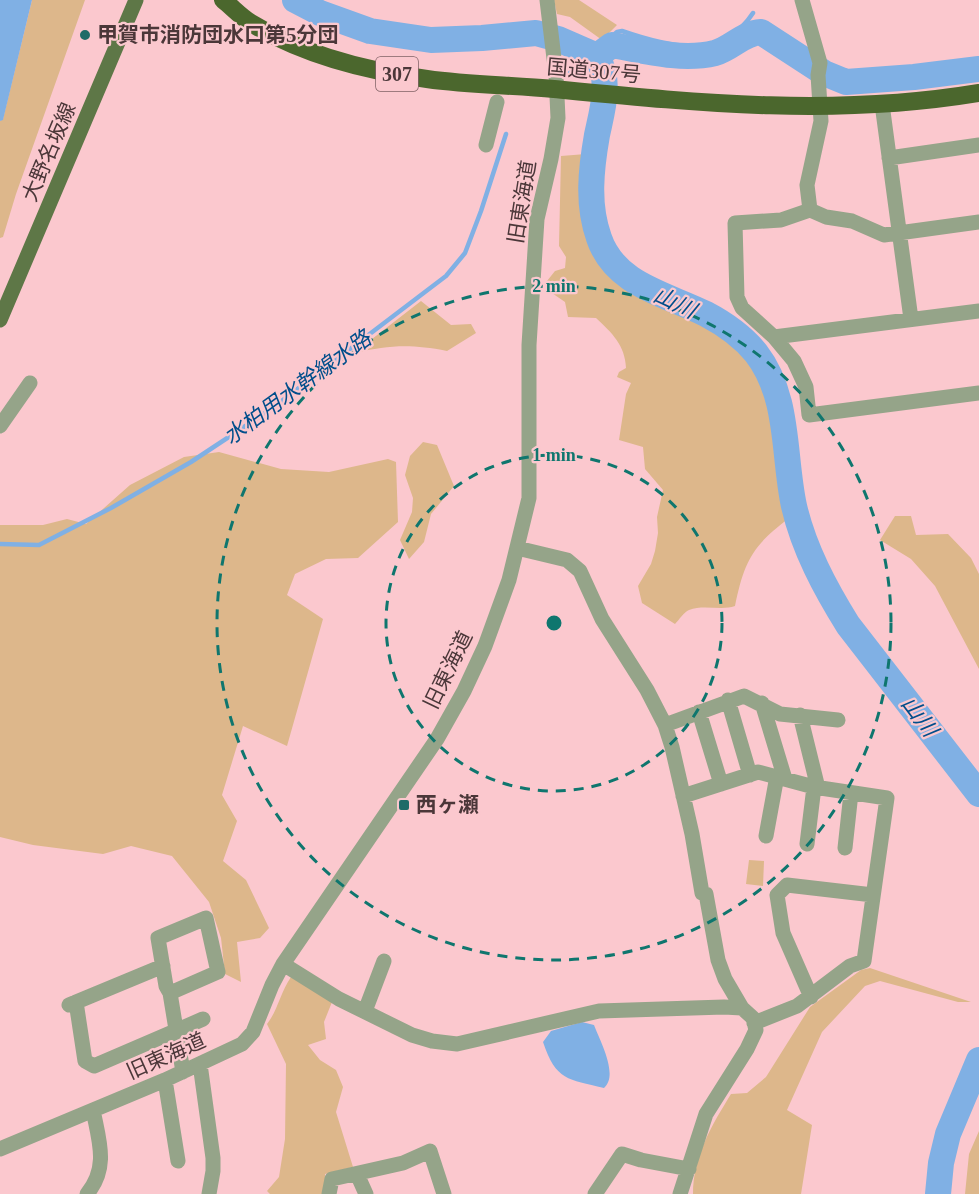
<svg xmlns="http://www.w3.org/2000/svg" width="979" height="1194" viewBox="0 0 979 1194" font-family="'Times New Roman','Noto Sans JP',serif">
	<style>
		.green { fill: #ddb78b }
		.water { fill: #80b0e4 }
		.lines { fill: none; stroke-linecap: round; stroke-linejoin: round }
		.stream { stroke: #80b0e4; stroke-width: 4.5 }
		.river { stroke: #80b0e4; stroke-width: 26 }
		.minor { stroke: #95a489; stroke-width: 15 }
		.major { stroke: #5e7747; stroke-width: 15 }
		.highway { stroke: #4b672d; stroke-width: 18 }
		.ring { fill: none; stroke: #0f766e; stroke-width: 3; stroke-dasharray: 10 8 }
		.poi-dot { fill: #1f6b68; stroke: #fbc8ce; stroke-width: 2 }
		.labels { text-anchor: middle; stroke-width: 4.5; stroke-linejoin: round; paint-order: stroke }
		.shield { fill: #fbc8ce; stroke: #806266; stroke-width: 1.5 }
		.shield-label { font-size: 20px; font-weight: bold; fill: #4b3739 }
		.poi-label { font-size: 21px; font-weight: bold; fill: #4b3739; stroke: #fbc8ce; text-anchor: start }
		.street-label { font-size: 21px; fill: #4b3739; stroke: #fbc8ce }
		.water-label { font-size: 22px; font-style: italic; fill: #014e8b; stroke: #fbc8ce }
		.centre { fill: #0f766e; stroke: #fbc8ce; stroke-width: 3 }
		.ring-label { font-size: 18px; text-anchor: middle; font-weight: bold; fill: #0f766e; stroke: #fbc8ce; stroke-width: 4.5; stroke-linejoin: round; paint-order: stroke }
	</style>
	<rect width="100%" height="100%" fill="#fbc8ce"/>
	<!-- green -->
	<path class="green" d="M32 0H85L16 194 3 237 0 238V121L3 119Z
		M554 0H579L617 25 602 40 570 17 557 14Z
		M586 154 582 210 598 255 614 273 633 290 650 300 700 318 719 329 753 356 766 375 773 390 778 415 782 482 788 519C752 546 744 562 735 606 721 611 704 604 689 610 684 612 679 620 675 624L642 603 638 586 651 564 655 551 658 533 657 517 663 490 645 469 643 447 619 440 626 394 631 383 617 377 619 372 626 368C625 345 612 333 596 318L568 317 565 302 549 291 547 281 555 271 565 268 566 257 559 246 561 156Z
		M421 301 451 325 471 324 476 333 447 351C411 344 390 345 354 353Z
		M423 442 437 445 454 486 431 514 424 542 409 559 400 540 412 512 413 498 405 475 410 456Z
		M219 452 281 469 329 472 388 459 396 462 398 522 358 558 326 559 295 574 287 595 323 619 287 746 243 726 222 795 237 821 223 861 246 880 269 928 260 938 237 942 241 982 225 974 221 938 209 902 172 856 131 846 103 854 33 845 0 837V525H43L67 519 86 524 130 485 184 457Z
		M895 516H911L916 535 948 534 971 558 979 574V669L935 586 911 559 880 540Z
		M749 860 764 861 763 886 746 884Z
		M870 968 971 1002H958L880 981 865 986 822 1032 787 1110 812 1125 801 1194H693C693 1156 712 1125 731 1094L747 1093 766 1077 810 1007 861 970Z
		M291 977 332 1002 324 1022 326 1039 308 1045 320 1060 336 1070 343 1087 336 1112 353 1167 325 1174V1194H270L267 1191 279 1177 285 1139 286 1064 267 1024C278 1010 280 993 291 977Z
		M979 1131V1194H965L969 1154Z"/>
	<!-- water -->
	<path class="water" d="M0 0H32L3 120 0 121Z
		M582 1022 594 1025C600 1041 619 1075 604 1088 568 1079 556 1081 543 1042L551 1031Z"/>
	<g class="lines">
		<!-- stream -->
		<path class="stream" d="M570 73 617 32 622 31C668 47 722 61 753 13
			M0 544 39 545 111 508 191 462 271 409 446 276 465 253 481 211 506 134"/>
		<!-- river -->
		<path class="river" d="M295 0 320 13 370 31 431 40 482 38 536 33 558 39 597 56C611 82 603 107 597 135 591 169 587 205 599 238 615 285 666 294 706 314 725 324 743 337 756 353 790 397 783 455 794 506 804 549 825 588 848 625L979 794
			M597 56 612 45C645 51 682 61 715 53 732 48 743 33 761 32L824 73 846 82 914 77 979 69
			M938 1194 941 1163 948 1134 979 1060"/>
		<!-- minor -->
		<path class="minor" d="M802 0 820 63 818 75 821 121 807 185 810 210 826 217 852 221 884 235 979 222
			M882 104 911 319
			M486 145 497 102
			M889 158 979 145
			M810 210 781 220 735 223 737 297 742 308 774 337 794 361 806 387 809 415 979 393
			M774 337 979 311
			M0 426 30 383
			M517 548 567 560 580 571 602 619 647 690 665 725 672 747 692 834 702 893 706 894 718 960 725 979 742 1008 753 1018 756 1030 747 1049 706 1114 680 1194
			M728 700 750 775
			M762 703 785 779
			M699 712 721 784
			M800 715 818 788
			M665 725 744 696 780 714 838 720
			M683 796 758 772 814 787 887 798 864 961 850 966 797 1006 754 1023
			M766 836 777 776
			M807 844 814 787
			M845 848 851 793
			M283 964 339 999 412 1035 432 1041 457 1044 599 1011 724 1007 742 1008
			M170 993 218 972 206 918 158 938 166 986 170 993 183 1072
			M811 997 783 933 777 895 787 885 873 895
			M76 1002 85 1061 94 1066 203 1019
			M69 1005 163 966
			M365 1011 384 961
			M200 1064 213 1158V1171L209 1194
			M165 1080 178 1161
			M0 1149 165 1080 242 1044 253 1032 272 985 283 964 437 739 464 691 485 646 509 580 529 498V345L537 219 551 159 558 118 556 75 547 0
			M357 1174 366 1194
			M87 1194C109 1167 99 1141 93 1110
			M329 1194 332 1179 403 1163 430 1151 444 1194
			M595 1194 622 1154 641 1160 689 1169"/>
		<!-- major -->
		<path class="major" d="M0 320 136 0"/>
		<!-- highway -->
		<path class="highway" d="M223 0C232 7 241 17 251 23 303 55 367 71 427 79 469 85 512 85 554 89 698 103 835 117 979 93"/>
	</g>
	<!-- distance rings -->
	<g class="ring">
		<circle cx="554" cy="623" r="168"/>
		<circle cx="554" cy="623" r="337"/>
	</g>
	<!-- markers -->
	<g class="poi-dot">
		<circle cx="85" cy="35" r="6"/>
		<rect x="398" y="799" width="12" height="12" rx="3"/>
	</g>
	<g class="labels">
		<!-- shield labels -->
		<rect class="shield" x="376" y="57" width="42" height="34" rx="4.5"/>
		<g class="shield-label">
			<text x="397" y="81">307</text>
		</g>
		<!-- poi labels -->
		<g class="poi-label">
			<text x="97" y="42">甲賀市消防団水口第5分団</text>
			<text x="416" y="812">西ヶ瀬</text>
		</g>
		<!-- street labels -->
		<g class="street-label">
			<text transform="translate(594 71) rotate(5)" y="7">国道307号</text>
			<text transform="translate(49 152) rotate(-67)" y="7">大野名坂線</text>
			<text transform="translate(522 202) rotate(-81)" y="7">旧東海道</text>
			<text transform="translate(448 670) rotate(-64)" y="7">旧東海道</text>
			<text transform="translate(166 1056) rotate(-24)" y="7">旧東海道</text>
		</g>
		<!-- water labels -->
		<g class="water-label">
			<text transform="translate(675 302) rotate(25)" y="8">山川</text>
			<text transform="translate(297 387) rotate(-36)" y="8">水柏用水幹線水路</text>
			<text transform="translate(920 716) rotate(53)" y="8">山川</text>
		</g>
	</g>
	<circle cx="554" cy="623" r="9" class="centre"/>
	<g class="ring-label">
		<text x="554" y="292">2 min</text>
		<text x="554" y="461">1 min</text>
	</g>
</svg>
